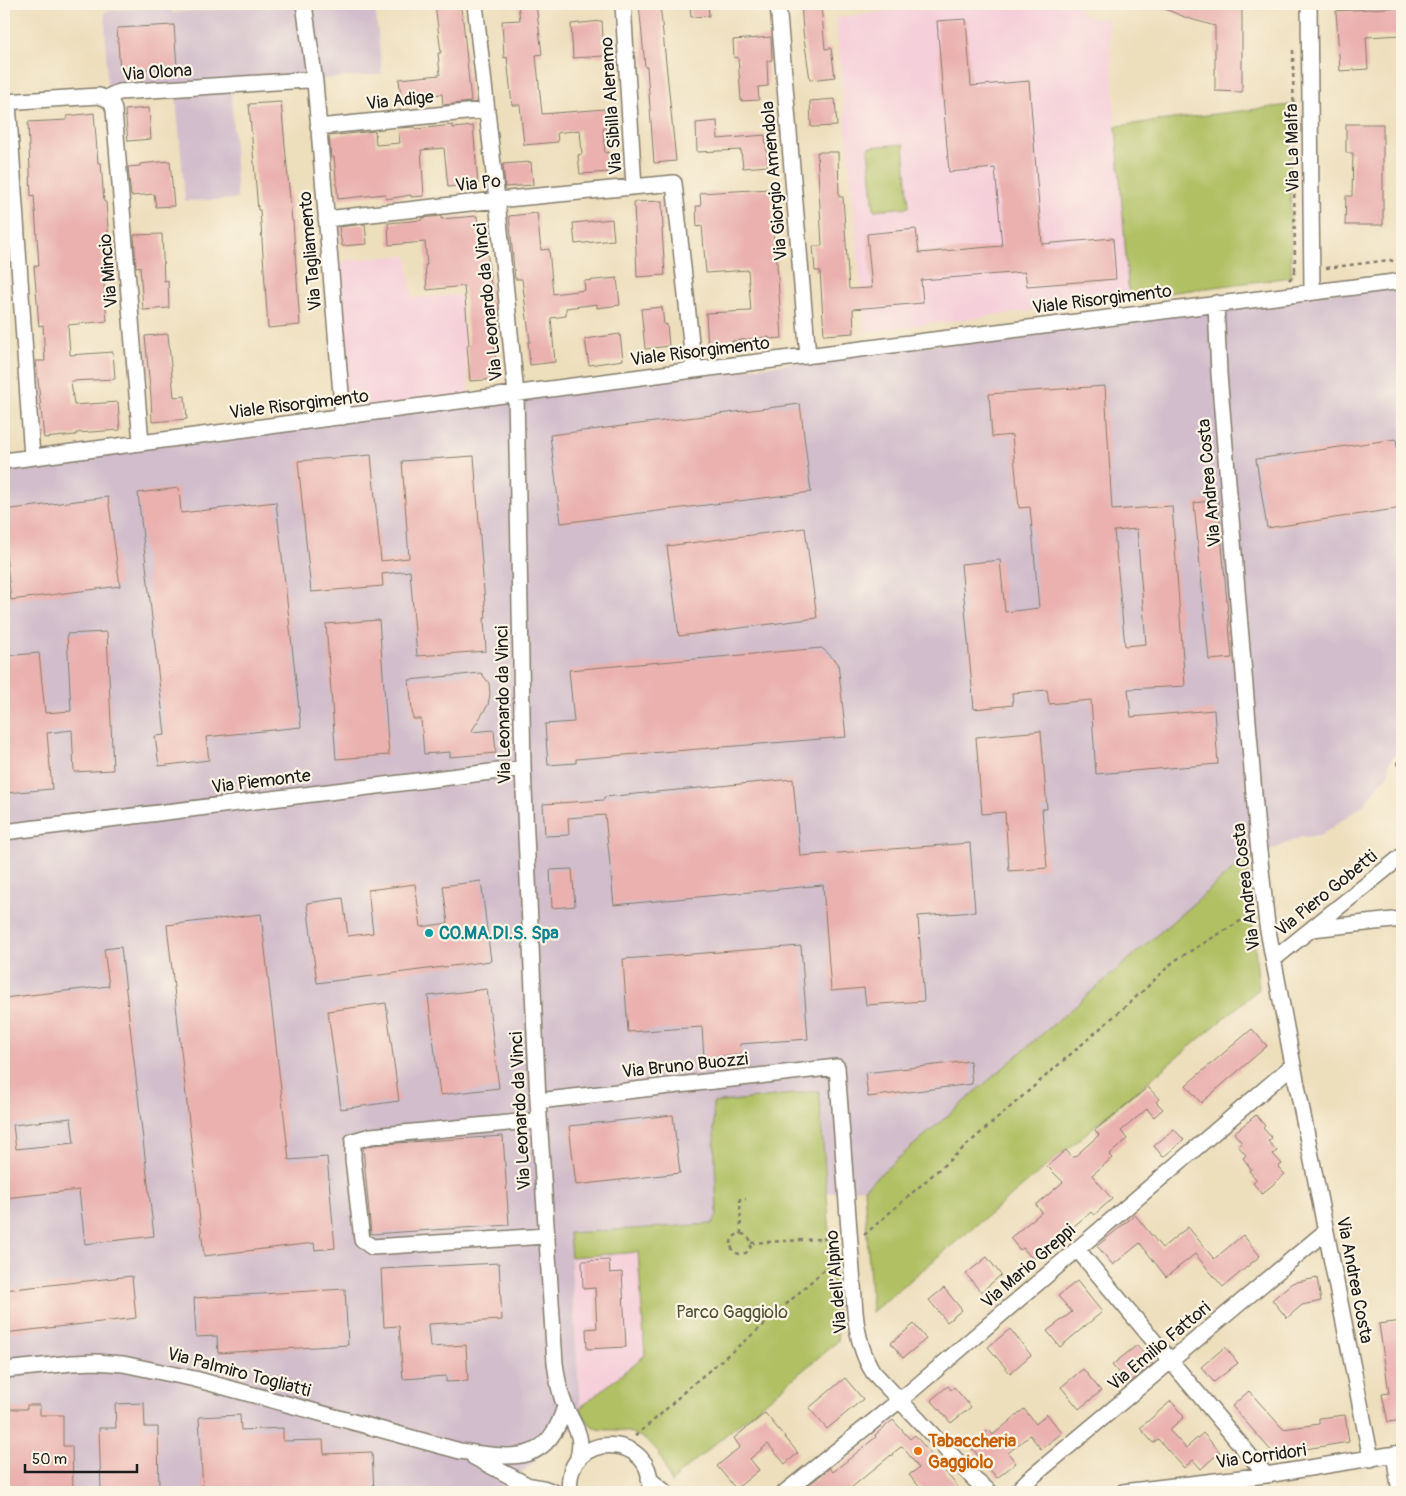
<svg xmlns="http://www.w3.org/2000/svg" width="1406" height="1496" viewBox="0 0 1406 1496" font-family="Pangolin,sans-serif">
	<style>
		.built { fill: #f5cfda }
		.industrial { fill: #d1bdcb }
		.green { fill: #b0c063; stroke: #666e40 }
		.building { fill: #eab1af; fill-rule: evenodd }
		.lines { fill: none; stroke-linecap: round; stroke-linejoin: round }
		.minor-casing { stroke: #847d6c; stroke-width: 18 }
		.path { stroke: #847d6c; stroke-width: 2.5; stroke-dasharray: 4 4; stroke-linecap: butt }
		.minor { stroke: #fff; stroke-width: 15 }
		.culture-dot { fill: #0f9aa8; stroke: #fcf5e5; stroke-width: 2 }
		.food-dot { fill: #e8710a; stroke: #fcf5e5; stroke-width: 2 }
		.labels { text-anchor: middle; stroke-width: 4.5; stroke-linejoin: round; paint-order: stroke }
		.street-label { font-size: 18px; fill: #1c1c1c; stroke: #fcf5e5 }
		.culture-label { font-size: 18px; font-weight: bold; fill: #0d838f; stroke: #fcf5e5; text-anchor: start }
		.park-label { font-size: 18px; fill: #505535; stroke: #fcf5e5 }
		.food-label { font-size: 18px; font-weight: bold; fill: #c56008; stroke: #fcf5e5; text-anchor: start }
	</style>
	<rect width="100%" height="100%" fill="#fcf5e5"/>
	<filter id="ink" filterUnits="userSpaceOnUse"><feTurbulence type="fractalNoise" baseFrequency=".02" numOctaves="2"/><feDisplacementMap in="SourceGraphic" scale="10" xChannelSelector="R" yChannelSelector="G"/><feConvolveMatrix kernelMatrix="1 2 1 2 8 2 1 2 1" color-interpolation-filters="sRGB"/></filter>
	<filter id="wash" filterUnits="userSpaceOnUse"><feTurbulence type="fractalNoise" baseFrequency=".0096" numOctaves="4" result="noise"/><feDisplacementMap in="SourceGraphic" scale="20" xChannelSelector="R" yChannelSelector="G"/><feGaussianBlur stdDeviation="1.12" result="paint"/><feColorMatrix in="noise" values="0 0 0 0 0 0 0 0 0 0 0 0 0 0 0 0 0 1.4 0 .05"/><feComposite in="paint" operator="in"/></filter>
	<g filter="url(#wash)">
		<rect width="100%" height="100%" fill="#eddebc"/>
		<!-- built -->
		<path class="built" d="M946 4H1076L1082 13 1089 17 1095 19 1108 18 1129 298 865 332 836 18Z
			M407 255 412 298 461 295 469 399 346 415 333 262Z
			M638 1252 645 1355 580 1408 571 1257Z"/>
		<!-- industrial -->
		<path class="industrial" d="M286 4H375L382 74 323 79 307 85 231 90 237 199 185 201 175 85 107 89 105 11 172 7V13Z
			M1402 284V746L1389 763V773L1363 805 1320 836 1301 837 1270 851 1246 858 864 1188 827 1193 819 1091 713 1103 717 1216 712 1224 569 1234 580 1408 585 1418 498 1492H4V465Z"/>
		<!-- green -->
		<path class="green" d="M1290 105 1291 277 1129 298 1116 126Z
			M904 144 909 207 874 210 868 147Z
			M1246 858 1259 989 872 1312 864 1188Z
			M819 1091 838 1341 679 1474 671 1483C666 1471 663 1458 655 1448 645 1437 630 1431 616 1430 607 1429 599 1432 591 1425 586 1420 583 1414 580 1408L645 1355 638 1252 571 1257 569 1233 712 1224 717 1216 713 1103Z"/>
		<g id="blocks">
			<!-- building -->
			<path class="building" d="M435 4H460L463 20 471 102 443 105 442 94 401 98 399 79 440 75 438 53H441Z
				M518 4H536L542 54 536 55 542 114 605 109 607 128H603L605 153 609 152 610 172 580 174 578 155 582 154 580 130 557 133 558 142 524 145 520 105H512L507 57 504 58 502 21 520 20Z
				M639 4H660L676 161 654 163 647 67H645Z
				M690 4H708L709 16 691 17Z
				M801 4H821L825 49 831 48 835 77 810 80 803 31Z
				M1153 4H1231L1242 6V92L1215 91V26L1187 18Z
				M1402 7V35L1366 37 1368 69 1340 71 1336 11Z
				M966 19 971 86 1029 81 1042 244 1113 238 1116 279 1027 286 1025 272 921 280 923 303 853 309 854 333 824 335 820 271H815L813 246H822L817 152H838L839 197H843L849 289 872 288 867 234 916 229 919 253 1002 246 995 168 949 172 937 21Z
				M602 21 604 56 573 58 571 24Z
				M174 25 177 67 120 71 117 28Z
				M771 37 772 60 767 61 768 86 758 87 759 100 741 101 738 57 734 58 733 40Z
				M835 99 837 126 811 127 810 101Z
				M281 102 292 221H293L300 325 268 328 260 210H258L249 104Z
				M149 108 151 139 128 141 125 110Z
				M94 113 98 163H101L104 202H106L111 270 103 271 107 321 68 325 70 355 113 352 115 379 71 381 74 405 118 402 120 430 76 433V435L44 438 36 361H45L43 325 39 326 34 266H39L34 195 31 196 28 122 67 120V116Z
				M717 121 718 139 765 135 768 166 743 168 741 150 697 152 696 123Z
				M1346 124H1383V225H1345L1346 196H1352L1353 153H1346Z
				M453 125V128L473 126 478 184 448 187 444 148 421 150 424 196 411 197V195L386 199 385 194 338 199 334 157H331L329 136 375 131 376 145 400 143 398 128 415 127 416 129Z
				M170 161 174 206 156 207 154 194 131 196 128 167 140 166V164Z
				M531 162 533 185 505 187 503 164Z
				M771 189 774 249H776L782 338 769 339V337L732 341 733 347 708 348 706 313 751 311 748 270 706 273 702 226 697 227 696 206H701L700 193Z
				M662 201 663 229H662L665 275 637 277 634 202Z
				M537 213 541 250 549 249 553 294 585 290 584 281 617 278 620 305 597 308V304L566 308V316L551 318 555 362 530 365 528 342H530L522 279H515L509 216Z
				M441 216V219L477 216 480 250 487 249 496 330 493 331 497 379 470 381 467 345H469L464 286 427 290 425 265H427L425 242 389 245 388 223 422 220V218Z
				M612 219 614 240 575 244 573 223Z
				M365 224 367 244 342 246 339 227Z
				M162 234 164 281 168 280 169 308 143 310 140 266 136 267 134 235Z
				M662 307 664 325 667 324 669 346 645 349 641 309Z
				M168 334 174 397 185 396 187 419 152 422 151 398 145 336Z
				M620 334 623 360 589 365 585 339Z
				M1105 386 1112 510 1172 506 1185 686 1128 689 1131 717 1214 710 1218 764 1096 774 1091 700 1049 704 1047 690 1012 693 1013 705 974 709 961 564 1000 560 1005 612 1039 608 1030 507 1019 508 1012 435 992 437 989 394ZM1137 529 1146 644 1125 646 1114 531Z
				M800 404 811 492 561 523 550 435Z
				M1396 439 1402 483V508L1267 528 1256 459Z
				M371 455 381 561 409 558 402 461 474 456 486 618H484L486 651 417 656 410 571 382 574 383 586 311 592 298 461Z
				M179 488 181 513 276 502 301 727 206 737 209 760 159 766 155 736 165 735 138 493Z
				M108 497 120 586 11 600 4 538V510Z
				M1218 500 1232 658 1209 660 1194 503Z
				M805 528 817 618 679 636 667 546Z
				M379 620 389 755 336 759 326 624Z
				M107 632 113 770 74 772 72 730 47 733 52 789 6 793 4 768V656L39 653 45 713 71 711 67 634Z
				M822 648 838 663 846 737 576 759V763L548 765 545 724 574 722 569 670Z
				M481 673 489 683 490 694 488 705 471 732 494 730 496 753 450 757V752L424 754 421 719H413L409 680Z
				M1041 731 1047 809H1042L1047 868 1009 871 1005 812 982 814 976 737Z
				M793 779 800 856 970 843 975 912 918 916 924 1001 866 1005 864 988 831 991 823 885 614 905 605 815 568 818 569 835 545 836 543 804 604 800V797Z
				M572 869 575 906 552 908 550 870Z
				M481 881 491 961 317 983 307 903 343 898 348 936 373 933 368 890 415 884 421 927 448 923 443 886Z
				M261 914 289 1160 327 1157 335 1248 315 1250 314 1243 204 1256 167 925Z
				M801 946 808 1039 740 1044 741 1055 704 1058 702 1027 628 1032 623 959Z
				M121 947 154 1236 85 1244 79 1190 4 1198V998L109 986 104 949ZM71 1118 74 1143 16 1149 13 1125Z
				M487 989 499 1088 440 1095 428 996Z
				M386 1003 399 1101 341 1109 328 1011Z
				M1252 1029 1267 1046 1201 1103 1186 1085Z
				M970 1061 972 1084 868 1097 865 1073Z
				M1148 1087 1159 1099 1156 1102 1163 1109 1154 1117 1147 1109 1121 1131 1127 1139 1109 1155 1112 1158 1092 1175 1112 1199 1094 1215 1091 1212 1062 1236 1061 1235 1033 1259 1023 1248 1020 1250 1010 1238 1042 1212 1036 1205 1063 1182 1047 1166 1066 1150 1073 1158 1099 1135 1095 1130Z
				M673 1115 680 1173 576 1185 569 1126Z
				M1256 1115 1265 1126 1263 1128 1272 1138 1268 1141 1277 1151 1273 1154 1282 1164 1278 1167 1285 1174 1262 1194 1253 1183 1257 1180 1249 1171 1251 1169 1243 1158 1246 1155 1238 1146 1242 1143 1234 1133Z
				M1174 1129 1184 1140 1163 1157 1154 1146Z
				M503 1136 509 1225 371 1234 363 1148 373 1145 410 1142Z
				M1135 1215 1162 1248 1188 1227 1214 1259 1243 1235 1260 1256 1223 1287 1195 1254 1166 1277 1140 1243 1113 1265 1097 1246Z
				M987 1257 1001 1275 981 1292 966 1274Z
				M609 1260 610 1273 622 1272 626 1347 587 1349 586 1329 597 1328 595 1288 583 1289 582 1261Z
				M499 1263 502 1320 428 1324 430 1347 466 1345 468 1381 446 1382V1376L403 1379 399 1326 384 1327 381 1269Z
				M132 1276 136 1318 4 1333V1290Z
				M1317 1278 1321 1301 1302 1305 1287 1318 1272 1300 1292 1283Z
				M1077 1281 1102 1312 1060 1347 1047 1331 1072 1312 1058 1296Z
				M944 1288 962 1310 947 1322 929 1300Z
				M345 1289 348 1345 218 1353 217 1336 196 1337 194 1298Z
				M1402 1321V1420L1388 1422 1382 1394 1389 1393 1379 1324Z
				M914 1324 926 1339 903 1358 891 1343Z
				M1010 1329 1031 1355 1010 1373 988 1347Z
				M1137 1345 1153 1364 1128 1384 1112 1365Z
				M1225 1347 1238 1363 1214 1382 1201 1367Z
				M1083 1369 1101 1391 1079 1409 1061 1387Z
				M845 1378 863 1399 827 1429 809 1408Z
				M948 1386 951 1390 954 1387 971 1407 951 1423 931 1400Z
				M1249 1391 1283 1429 1319 1424V1418L1345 1415 1349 1442 1274 1454 1232 1406Z
				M1171 1401 1184 1417 1169 1430 1186 1448 1203 1433 1220 1452 1201 1469 1193 1460 1184 1468 1158 1439 1153 1443 1140 1428Z
				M144 1403 145 1427H158L159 1492H101L99 1428H116L115 1404Z
				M27 1405H40V1415H63V1446H72L73 1492H4V1409H27Z
				M1024 1409 1036 1424 1047 1414 1062 1433 1041 1449 1030 1435 1008 1453 1016 1463 997 1478 970 1446 989 1430 993 1435Z
				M765 1413 798 1453 785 1464 768 1444 750 1459 759 1470 736 1489 717 1466 740 1447 734 1438Z
				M240 1415 241 1430 283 1428V1441L323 1440 324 1454 372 1452 374 1492H203L199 1417Z
				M893 1420 910 1439 915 1435 962 1492H924L909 1475 919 1468 902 1446 892 1454V1456L891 1455 846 1492H800L830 1468 833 1472 876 1437 875 1435Z"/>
		</g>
	</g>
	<g filter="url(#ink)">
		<use href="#blocks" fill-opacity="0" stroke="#847d6c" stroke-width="1"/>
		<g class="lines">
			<defs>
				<path id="minor" d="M304 4 315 82 343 417
					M475 4 497 200 516 394 523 768 538 1101 555 1363C557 1378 559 1392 565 1406 575 1428 585 1436 577 1461
					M623 4 634 187
					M778 4 808 356
					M1309 4 1312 292
					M107 99 112 104 114 110 141 443
					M107 99 112 95 119 92 307 80 315 82
					M4 102 99 96 107 99
					M8 102 32 457
					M318 127 486 110
					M326 219 497 200 674 183 694 370
					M1216 303 1219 374 1258 842 1267 925 1293 1065 1371 1459
					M4 461 694 370 1402 281
					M4 832 523 768
					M1312 929 1402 919
					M1274 959 1402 856
					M538 1101 837 1067 855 1312C857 1333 861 1353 873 1372L975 1480 990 1492
					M539 1120 371 1136 353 1141V1159L362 1240 372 1247 547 1236
					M1077 1249 1266 1475
					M4 1370 72 1363 95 1362 123 1364 195 1379 460 1451C511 1458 548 1467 565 1406
					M1394 1454 1400 1492
					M474 1457 527 1485 543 1488 554 1492
					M649 1479 665 1492
					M570 1492C562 1428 660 1432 649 1492
					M785 1492 910 1392 1293 1065
					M1019 1492 1021 1487 1027 1481 1326 1231
					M1123 1492 1266 1475 1402 1453"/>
			</defs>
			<!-- minor casing -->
			<use href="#minor" class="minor-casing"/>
			<!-- path -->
			<path class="path" d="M1293 50 1295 271
				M1326 268 1390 260 1401 265
				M1289 280 1294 275 1295 271H1298
				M1402 756 1397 760 1398 769 1402 774
				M741 1234 740 1199H746
				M731 1244a10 10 0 1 1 20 0a10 10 0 1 1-20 0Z
				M864 1235 1144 990 1174 961 1252 914
				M751 1243 836 1238
				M635 1436 660 1415 687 1389 759 1329 835 1260"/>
			<!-- minor -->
			<use href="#minor" class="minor"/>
		</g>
	</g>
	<!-- markers -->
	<circle class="culture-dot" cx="429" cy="933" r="5"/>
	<circle class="food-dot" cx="918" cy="1451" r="5"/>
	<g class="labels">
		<!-- street labels -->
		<g class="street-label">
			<text transform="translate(157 72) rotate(-4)" y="6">Via Olona</text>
			<text transform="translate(400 100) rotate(-6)" y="6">Via Adige</text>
			<text transform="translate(611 106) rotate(-94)" y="6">Via Sibilla Aleramo</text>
			<text transform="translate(1292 148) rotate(-91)" y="6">Via La Malfa</text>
			<text transform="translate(774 181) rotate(-95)" y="6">Via Giorgio Amendola</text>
			<text transform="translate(478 183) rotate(-6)" y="6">Via Po</text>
			<text transform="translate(310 251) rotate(-95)" y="6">Via Tagliamento</text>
			<text transform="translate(108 271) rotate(-95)" y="6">Via Mincio</text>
			<text transform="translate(1102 299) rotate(-7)" y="6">Viale Risorgimento</text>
			<text transform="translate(488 302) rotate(-96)" y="6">Via Leonardo da Vinci</text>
			<text transform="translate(700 351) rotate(-7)" y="6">Viale Risorgimento</text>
			<text transform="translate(299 404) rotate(-7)" y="6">Viale Risorgimento</text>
			<text transform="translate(1209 483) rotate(-95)" y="6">Via Andrea Costa</text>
			<text transform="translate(503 705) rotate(-91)" y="6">Via Leonardo da Vinci</text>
			<text transform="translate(261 781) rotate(-7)" y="6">Via Piemonte</text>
			<text transform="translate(1246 887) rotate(-97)" y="6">Via Andrea Costa</text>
			<text transform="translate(1326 893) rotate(-39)" y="6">Via Piero Gobetti</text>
			<text transform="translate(685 1065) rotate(-6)" y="6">Via Bruno Buozzi</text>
			<text transform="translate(520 1111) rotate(-93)" y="6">Via Leonardo da Vinci</text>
			<text transform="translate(1028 1266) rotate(-41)" y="6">Via Mario Greppi</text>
			<text transform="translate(1355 1280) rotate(79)" y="6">Via Andrea Costa</text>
			<text transform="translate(836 1282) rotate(-95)" y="6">Via dell'Alpino</text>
			<text transform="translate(1159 1346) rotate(-40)" y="6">Via Emilio Fattori</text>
			<text transform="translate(239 1372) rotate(15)" y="6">Via Palmiro Togliatti</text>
			<text transform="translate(1261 1456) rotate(-8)" y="6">Via Corridori</text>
		</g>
		<!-- culture labels -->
		<g class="culture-label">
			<text x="439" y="939">CO.MA.DI.S. Spa</text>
		</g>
		<!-- park labels -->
		<g class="park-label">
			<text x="732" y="1318">Parco Gaggiolo</text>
		</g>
		<!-- food labels -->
		<g class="food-label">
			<text x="928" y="1447">Tabaccheria<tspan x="928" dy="21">Gaggiolo</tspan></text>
		</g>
	</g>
	<!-- margin -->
	<rect width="1406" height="1496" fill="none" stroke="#fcf5e5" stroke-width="20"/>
	<!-- scale -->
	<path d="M25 1464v8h112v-8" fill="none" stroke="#1c1c1c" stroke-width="2.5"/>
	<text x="32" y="1464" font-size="15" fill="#1c1c1c" stroke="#fcf5e5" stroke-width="4" paint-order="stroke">50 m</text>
</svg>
